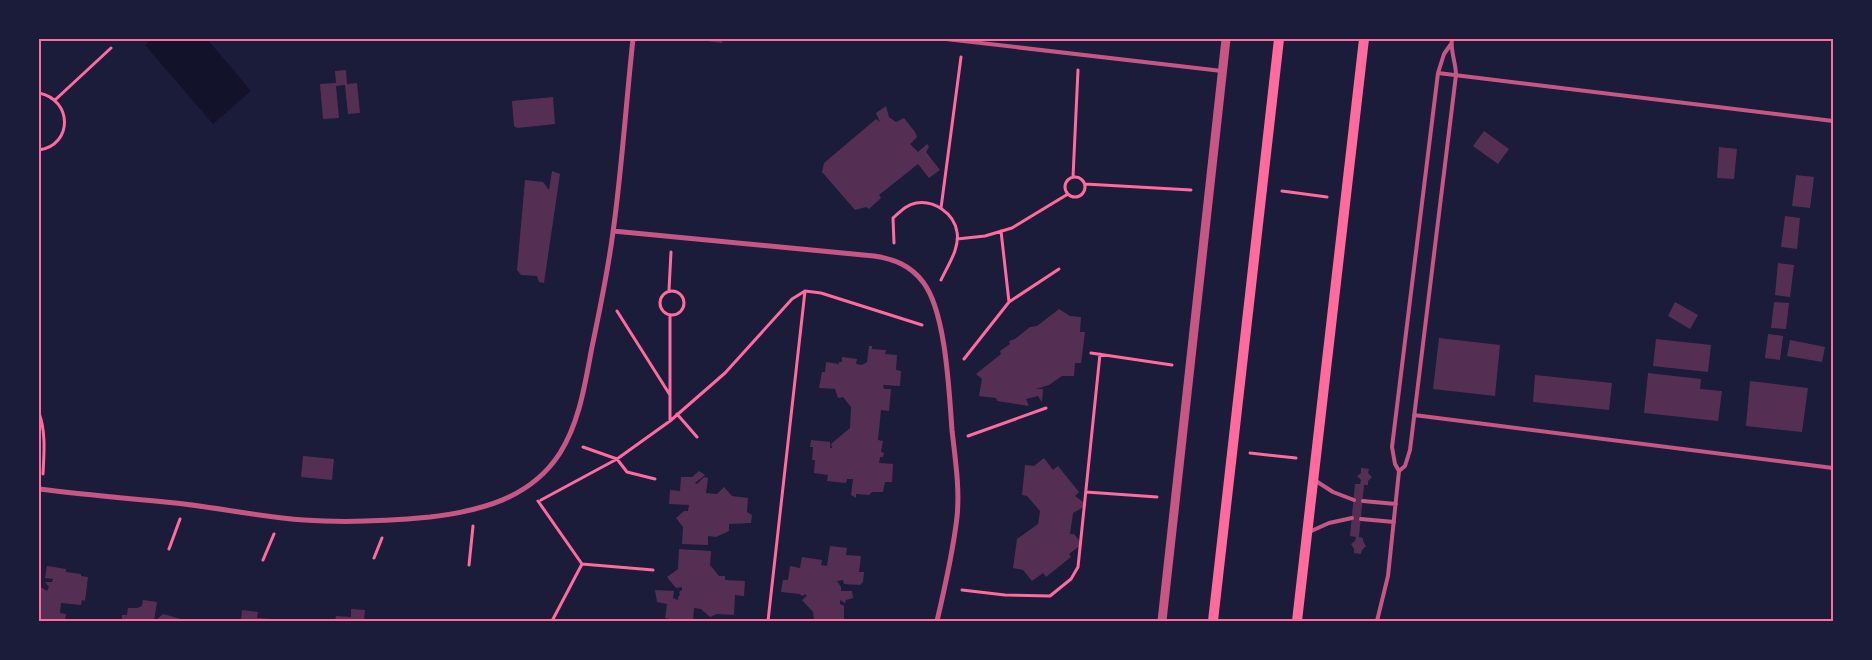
<svg xmlns="http://www.w3.org/2000/svg" width="1872" height="660" viewBox="0 0 1872 660" font-family="Rubik,sans-serif">
	<style>
		.water { fill: #12122b }
		.building { fill: #542f53 }
		.lines { fill: none; stroke-linecap: round; stroke-linejoin: round }
		.path { stroke: #ff6b9d; stroke-width: 3 }
		.service { stroke: #c65784; stroke-width: 4 }
		.minor { stroke: #c65784; stroke-width: 5 }
		.tertiary { stroke: #c65784; stroke-width: 9 }
		.secondary { stroke: #ff6b9d; stroke-width: 10 }
		.neatline { fill: none; stroke: #ff6b9d; stroke-width: 2 }
	</style>
	<rect width="100%" height="100%" fill="#1b1b3a"/>
	<!-- water -->
	<path class="water" d="M152 39H207L251 91 213 124 145 45Z"/>
	<!-- building -->
	<path class="building" d="M693 39H723L722 43Z
		M346 70 347 84 357 83 360 113 348 114 345 85 336 86 339 118 323 119 320 84 336 83 335 71Z
		M553 97 555 124 517 128 514 126 512 101Z
		M886 106 889 117 896 122 904 118 915 132 917 137 910 144 918 152 927 144 929 147 926 152 940 170 929 178 918 164 879 195 881 198 869 209 866 207 855 210 822 172 824 163 876 119 880 122 876 113Z
		M1484 131 1509 149 1498 164 1473 146Z
		M1719 147 1737 149 1734 179 1717 178Z
		M552 171 560 174 544 283 539 282 537 276 521 275 517 270 525 180 543 182 549 190Z
		M1796 175 1814 177 1810 208 1792 206Z
		M1785 216 1800 218 1797 249 1781 247Z
		M1778 263 1794 265 1790 297 1775 295Z
		M1675 302 1698 315 1690 329 1668 316Z
		M1774 302 1789 303 1786 329 1771 328Z
		M1059 309 1070 316 1081 317 1080 332H1085L1081 363H1075L1074 376H1062L1049 385 1036 389H1043L1042 402 1038 396 1026 399 1029 406 997 401 996 398 979 396 982 379 976 374 1001 354 1000 351 1010 344 1009 341 1015 339 1030 327 1037 326Z
		M1768 334 1783 336 1780 360 1765 358Z
		M1439 338 1500 345 1495 396 1433 389Z
		M1656 339 1711 345 1708 372 1653 366Z
		M1790 340 1825 347 1822 362 1787 356Z
		M869 346H872V349L886 350 885 354 897 355 896 370 901 371 900 386 883 385 884 389H891L889 411 881 410 878 440 883 441 881 452 884 453 883 457H880L879 463 893 464 892 482H885L883 492H872L869 495 856 494V498L851 495 853 479H847L846 483 827 481 828 475 814 473 815 460H812L813 447H810L811 440 830 442V448H832L831 444 850 428 851 407 843 397 838 398 835 389 819 388 822 372H825L826 362 839 364V362H842V357L857 359 856 364 862 365 867 362Z
		M1648 373 1701 379 1700 389 1722 391 1718 421 1644 413Z
		M1535 375 1612 383 1609 410 1533 402Z
		M1750 381 1808 388 1802 432 1746 426Z
		M303 456 334 459 332 480 301 477Z
		M1044 458 1053 470 1058 466 1079 492 1075 496 1087 505 1073 513 1070 534H1074L1082 544 1069 554 1071 557 1046 577 1043 573 1032 581 1023 570 1013 568 1017 539 1038 524 1040 511 1027 496 1022 495 1025 465 1034 466Z
		M1361 468 1369 469 1368 473 1372 477 1368 481V485H1364L1359 537 1363 538V541L1366 546 1362 550 1361 554 1354 553V549L1351 544 1355 541 1356 537 1350 536 1355 484H1360L1361 480 1357 476 1361 473Z
		M699 471 705 475 695 483 697 484 704 477 708 478 706 493 717 494 724 487 732 496 748 498 747 512 752 515 751 523 729 524V531L716 537 708 536V545L682 544 683 527 676 518 684 511H688L689 505 669 504 670 490 680 491 681 477H692Z
		M830 546 847 548 846 555 861 556 859 572H864L863 582 860 585 844 584 843 580 837 581 841 587V591H852L853 598 846 600 845 603 840 600V604L844 606V620H839L840 621H814L813 612 802 600 807 596 805 594 802 596 800 594 781 592 783 580H788L790 566 800 568 802 557 822 560 821 565 827 566Z
		M679 549 711 551 710 565 719 576H725V580L745 581 744 596 735 595 734 615 717 614 710 617 701 609 694 608 693 621H679L665 618 667 604 657 602 655 590 674 591 673 598 678 600V597L680 595 679 592 682 590V587L676 588 667 577 678 569Z
		M47 566 66 569V572L81 574V576L88 577 85 601 82 600 81 605 61 603 60 613 66 614 65 621H39V586L47 591 49 587 45 582H52L53 579 45 578Z
		M143 600 157 602 154 621H122V615H127L128 608H137L142 606Z
		M351 609 365 610 364 621H335L336 616 351 617Z
		M242 610 258 612 257 618 272 619V621H241Z
		M163 614 181 619 182 621H155Z"/>
	<g class="lines">
		<!-- path -->
		<path class="path" d="M39 93C73 100 73 145 39 150
			M55 100 111 48
			M1065 187a10 10 0 1 1 20 0a10 10 0 1 1-20 0Z
			M1073 177 1078 70
			M1085 184 1191 190
			M1282 191 1327 197
			M941 208 961 57
			M1001 231 1009 302
			M957 239 985 236 1012 228 1068 194
			M894 243 893 218C900 212 906 205 916 203 934 200 954 213 957 232 960 248 948 265 941 280
			M669 290 671 252
			M660 303a12 12 0 1 1 24 0a12 12 0 1 1-24 0Z
			M617 311 670 395
			M670 315V421
			M1091 353 1172 365
			M964 359 1009 302 1059 269
			M39 413C46 432 44 453 43 474
			M677 414 697 437
			M968 436 1046 408
			M583 447 617 459 627 472 655 479
			M1250 453 1296 458
			M1086 492 1157 497
			M541 500 617 459 670 421 725 373 792 299 805 291 821 293 922 325
			M538 501 582 564 653 570
			M169 549 180 519
			M374 558 382 538
			M263 560 274 534
			M469 565 473 526
			M962 590 1005 595 1050 596 1071 579 1078 567 1100 354
			M533 621H546
			M552 621 582 564
			M768 621 805 291"/>
		<!-- service -->
		<path class="service" d="M946 39 1222 71
			M1438 73 1833 121
			M1414 415 1833 468
			M1399 471 1405 466 1410 450 1456 75C1456 63 1450 50 1452 39
			M1316 481 1333 492 1354 500
			M1363 501 1396 504
			M1361 519 1394 522
			M1309 532 1329 523 1352 518
			M1377 621 1388 576 1399 471 1395 464 1392 447 1438 73 1444 54 1451 44"/>
		<!-- minor -->
		<path class="minor" d="M613 231 874 256C894 259 910 265 923 282 946 312 949 391 952 430 955 458 960 488 957 517 953 552 945 587 937 621
			M39 489C87 495 135 499 184 504 224 509 264 517 304 520 346 523 388 521 430 517 481 511 531 498 560 453 580 421 585 383 592 347 600 309 608 271 613 232 622 168 626 103 633 39"/>
		<!-- tertiary -->
		<path class="tertiary" d="M1162 621 1226 39"/>
		<!-- secondary -->
		<path class="secondary" d="M1213 621 1279 39
			M1297 621 1364 39"/>
	</g>
	<!-- border -->
	<rect width="1872" height="660" fill="none" stroke="#1b1b3a" stroke-width="80"/>
	<rect x="40" y="40" width="1792" height="580" class="neatline"/>
</svg>
